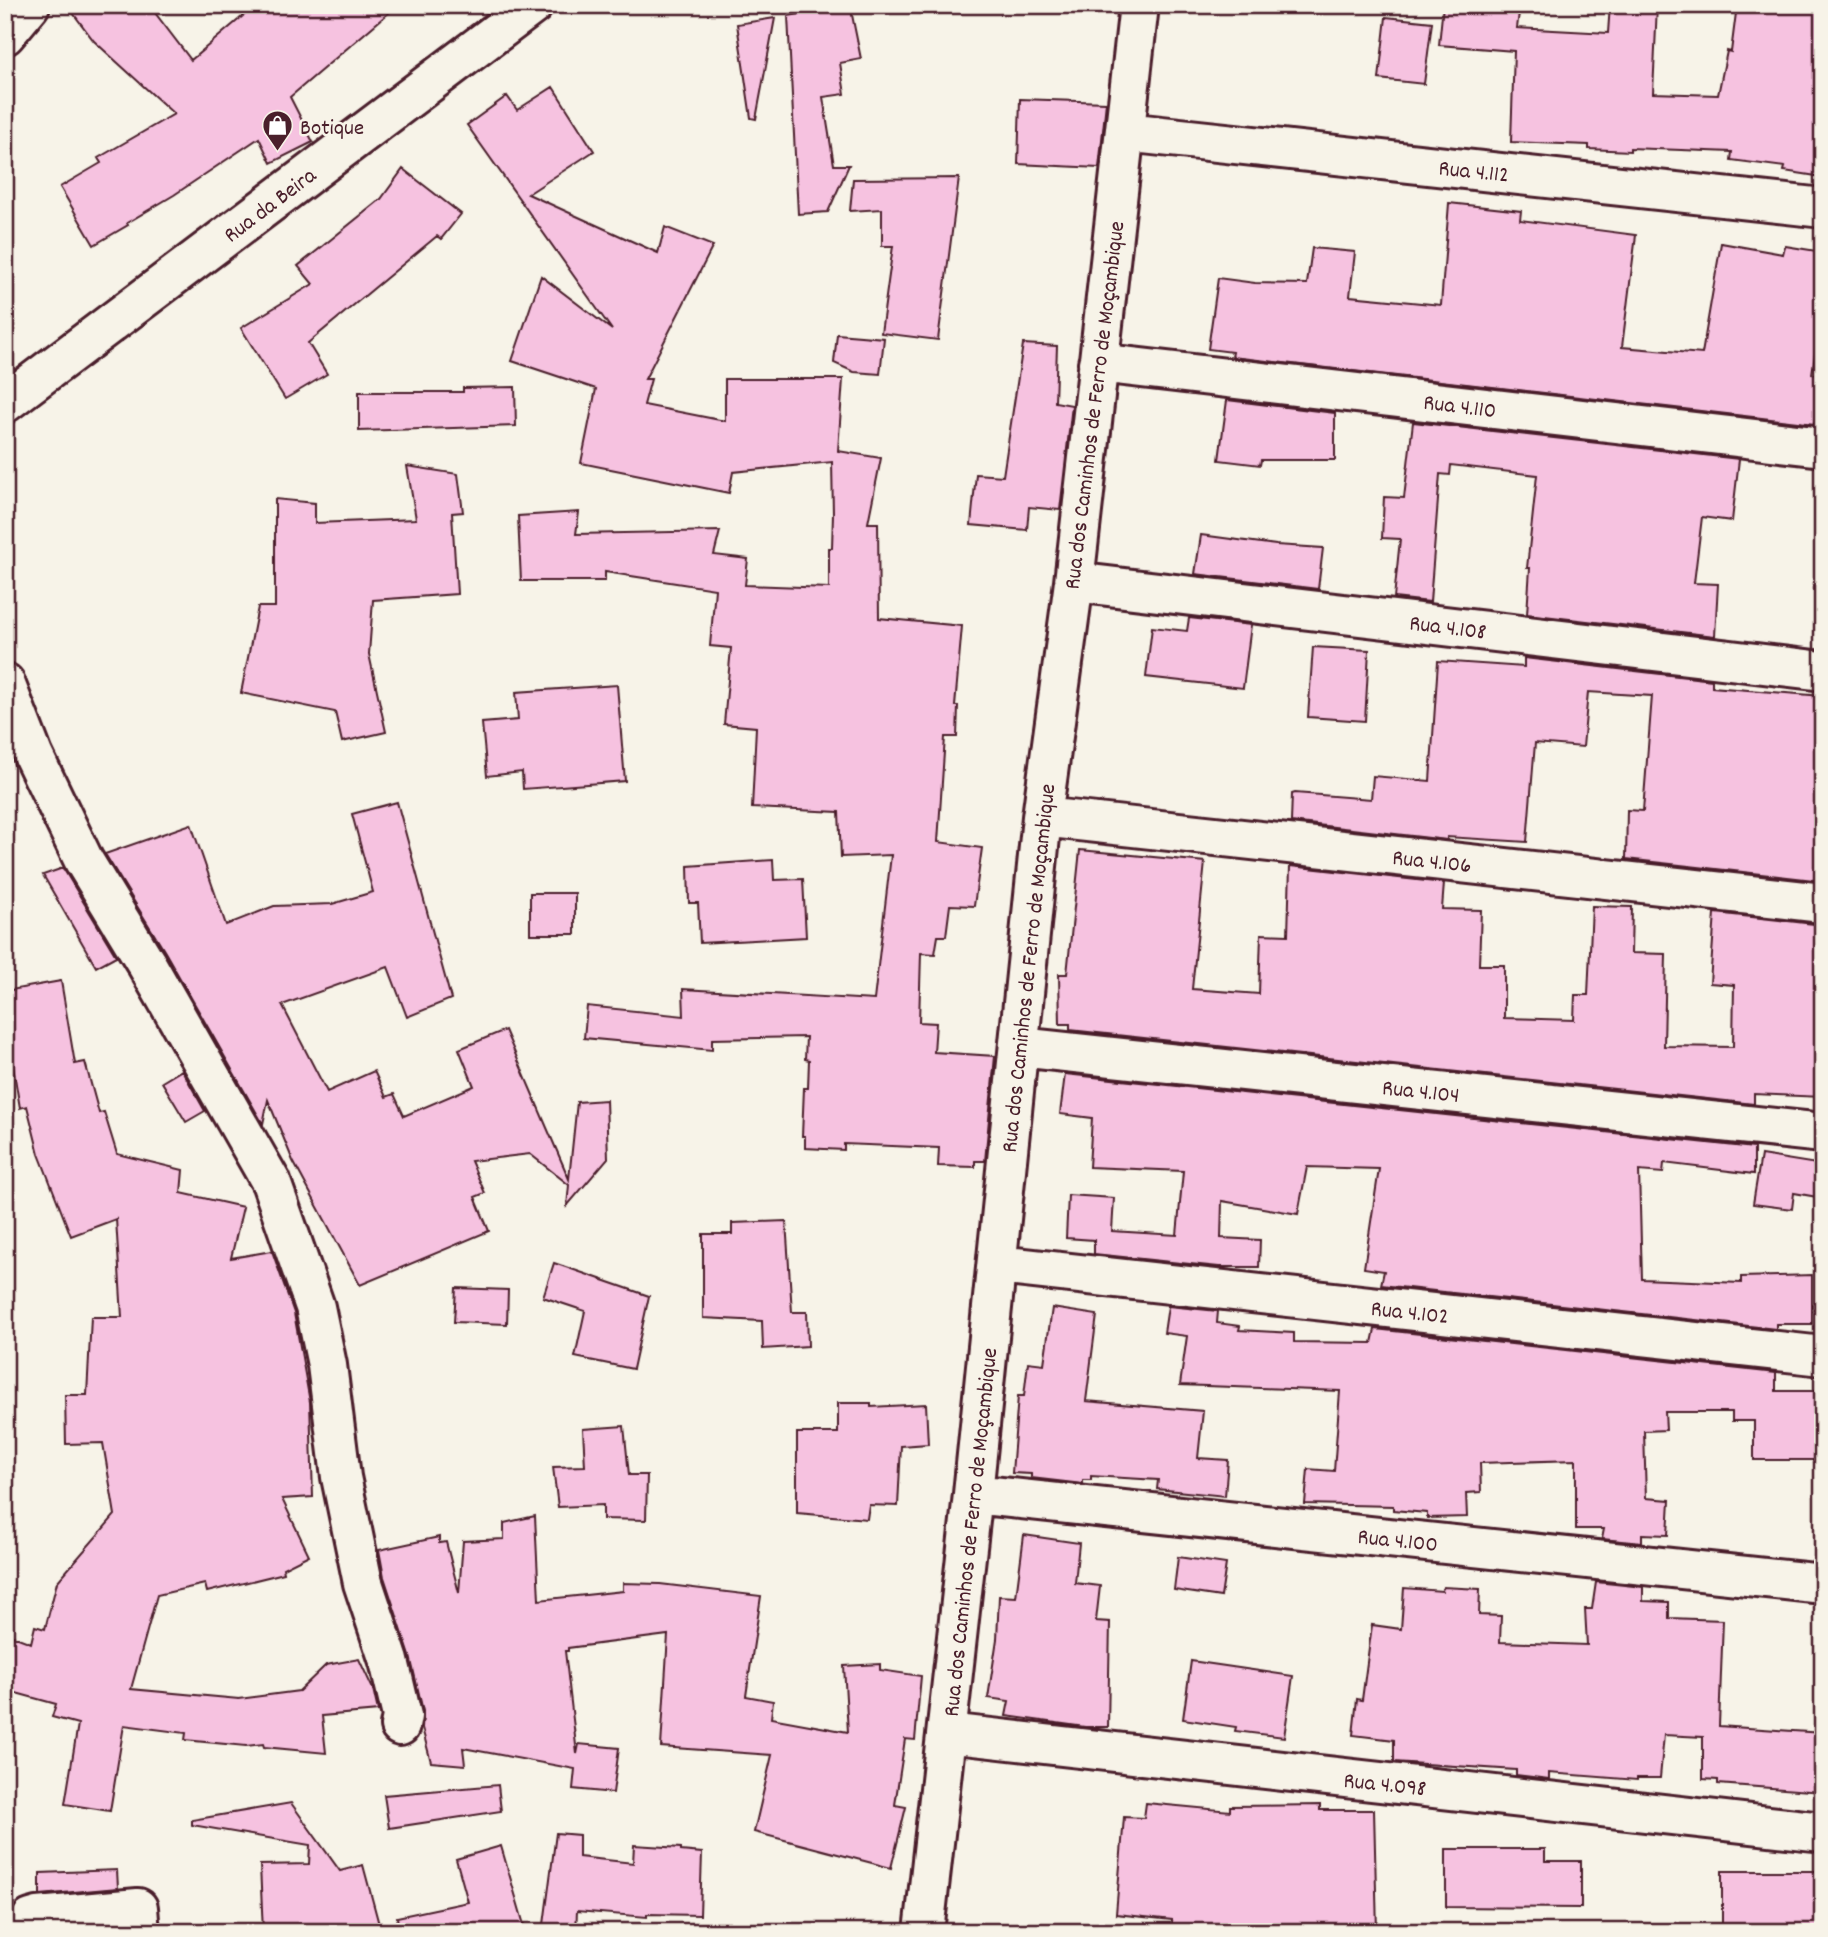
<svg xmlns="http://www.w3.org/2000/svg" width="1828" height="1937" viewBox="0 0 1828 1937" font-family="Dekko,sans-serif">
	<style>
		.building { fill: #f6c2e0; stroke: #4a1f2b; stroke-width: 2 }
		.lines { fill: none; stroke-linecap: round; stroke-linejoin: round }
		.minor-casing { stroke: #4a1f2b; stroke-width: 44 }
		.major-casing { stroke: #4a1f2b; stroke-width: 44 }
		.minor { stroke: #f7f3e8; stroke-width: 38 }
		.major { stroke: #f7f3e8; stroke-width: 38 }
		.labels { text-anchor: middle; stroke-width: 5; stroke-linejoin: round; paint-order: stroke }
		.poi-label { font-size: 23px; fill: #4a1f2b; stroke: #f7f3e8; text-anchor: start }
		.street-label { font-size: 23px; fill: #4a1f2b; stroke: #f7f3e8 }
	</style>
	<rect width="100%" height="100%" fill="#f7f3e8"/>
	<filter id="ink" filterUnits="userSpaceOnUse"><feTurbulence type="fractalNoise" baseFrequency=".0143" numOctaves="2"/><feDisplacementMap in="SourceGraphic" scale="14" xChannelSelector="R" yChannelSelector="G"/><feConvolveMatrix kernelMatrix="1 2 1 2 8 2 1 2 1" color-interpolation-filters="sRGB"/></filter>
	<g filter="url(#ink)">
		<!-- building -->
		<path class="building" d="M67 5H149L191 60 256 5H398L290 97 313 142 271 163 259 138 174 195 127 223 128 225 94 245 60 187 101 163 98 158 174 114 94 41Z
			M818 5H850L861 59 840 63 845 94 823 97 834 165H849L828 212 798 214 788 16 819 11Z
			M1443 5H1520L1517 28 1608 33 1610 5H1657L1653 93 1718 95 1727 51 1731 52 1737 5H1823V177L1784 171 1785 167 1731 160 1732 152 1630 148V151L1589 149V145L1511 142 1514 51 1439 45Z
			M1386 17 1432 22 1424 84 1379 79Z
			M775 18 756 119 751 118 737 24Z
			M553 87 594 151 528 194 658 253 665 227 713 246 645 379H651L644 405 725 421V379H843L838 451 881 458 868 523H878L879 618 962 626 955 706H958L957 737H945L938 842 982 848 974 906 950 905 946 936H938L935 954 921 953 919 1022 936 1023 934 1052 995 1056 985 1161H975V1167L938 1166 939 1148 844 1144V1150L805 1148V1136H802L804 1088H808L809 1060 805 1059 806 1037 712 1039V1050L584 1038 587 1006 684 1016 683 989 874 1000 891 855 841 857 839 812 752 808 756 727 724 724 731 648 710 646 715 589 605 572V581H521L518 516 579 512 576 534 720 531 714 555 748 559 745 585 829 588V548H832L833 514 832 462 733 472 729 493 581 463 596 389 512 361 541 276 612 330 467 125 507 96 517 110Z
			M1020 99 1106 102 1099 168 1018 164Z
			M403 169 461 214 441 239 437 236 308 343 327 374 285 399 241 328 313 284 298 266 381 199Z
			M959 178 938 340 881 333 893 246H882V209L850 211 853 179Z
			M1449 203 1521 211 1520 220 1636 235 1622 347 1702 354 1721 243 1783 254 1785 246 1823 252V301L1812 374 1822 375 1815 424 1232 357 1233 352 1208 349 1218 278 1255 283 1307 284 1312 248 1355 252 1350 296 1441 305Z
			M837 334 884 338 880 374 854 372 834 363Z
			M1023 344 1057 346 1055 402 1072 405 1060 510 1029 507 1027 530 971 525 976 474 1003 476Z
			M515 387 516 426 359 431V392H463V388Z
			M1227 400 1335 413V460H1261L1260 465 1219 460Z
			M1413 422 1739 459 1732 521 1702 517 1694 583 1718 584 1715 636 1527 614 1530 568H1527L1537 475 1451 465 1450 475 1440 474 1430 602 1394 598 1400 539 1382 538 1384 497 1404 498Z
			M407 466 458 474 463 512 452 513 457 594 373 600 369 654 386 732 342 742 335 712 241 693 258 607H275V499L315 503V523L416 519Z
			M1201 535 1276 545 1323 548 1318 589 1195 574Z
			M1189 618 1251 625 1243 688 1146 677 1152 627 1187 631Z
			M1313 647 1369 650 1365 721 1308 717Z
			M1524 658 1712 680V687L1823 696V881L1626 859 1627 810 1643 811 1652 696 1588 692 1583 747 1535 743 1527 842 1447 837V840L1291 822 1292 794 1295 793 1371 799 1373 776 1430 781 1438 661 1524 667Z
			M617 685 625 781 523 789 522 772 487 776 482 723 518 720 516 692Z
			M397 802 451 999 407 1017 388 967 282 1005 327 1092 374 1071 386 1097 394 1094 404 1116 474 1086 459 1049 505 1030 569 1179 577 1102 606 1100 608 1158 567 1206 569 1185 530 1154 471 1161 485 1193 475 1197 489 1231 360 1285 293 1161 268 1100 263 1124 165 952 105 854 191 824 226 925 274 906 332 904 373 892 352 814Z
			M1080 850 1205 862 1192 989 1259 994 1261 934 1288 935 1290 866 1444 883 1442 909 1481 910 1479 965H1504V1018L1574 1020 1575 995H1588L1592 906 1632 907 1631 953 1666 954 1664 1046 1733 1047 1734 985 1710 983 1715 913 1823 925V1097L1754 1094V1104L1070 1030V1024H1060L1059 974H1067Z
			M773 860 774 880 803 879 806 937 700 943 698 903H689L688 866Z
			M63 868 116 956 96 967 43 875Z
			M530 893H575V934H530Z
			M61 981 75 1064 85 1062 99 1113 104 1112 117 1154 183 1170 181 1193 243 1207 231 1258 272 1251 294 1313 310 1402 313 1497 282 1499 309 1555 283 1568 284 1573 207 1592 205 1584 157 1595 131 1689 239 1699 299 1691 326 1665 359 1659 373 1689 378 1711 322 1716 326 1753 264 1747 263 1744 246 1746 185 1740 186 1733 124 1725 110 1811 65 1804 78 1724 52 1717 56 1704 5 1690V1633L31 1643 35 1626 45 1629 57 1582 115 1515 103 1443 66 1444 65 1395H87L91 1317H122L116 1219 71 1236 39 1154 27 1106 20 1108 5 1019V991Z
			M182 1070 205 1111 186 1122 162 1082Z
			M1065 1074 1754 1148V1174L1664 1163 1663 1173 1639 1171 1642 1279 1741 1283V1277L1812 1275V1324H1776V1329L1381 1285 1384 1271 1364 1268 1379 1169 1307 1167 1298 1214 1222 1201 1221 1238 1260 1240 1259 1267H1219L1094 1254V1240L1066 1238 1068 1195 1114 1198 1112 1231 1177 1235 1183 1171 1089 1167 1092 1118 1060 1114Z
			M1761 1155 1823 1165V1198L1794 1193 1792 1209 1753 1204Z
			M786 1221 792 1312H807L808 1346 763 1349 762 1321 703 1318V1234H732V1223Z
			M554 1263 649 1296 633 1369 575 1357 585 1311 543 1297Z
			M456 1288 508 1290 507 1324 454 1322Z
			M1168 1306 1218 1311 1217 1323 1240 1326 1239 1330 1294 1333V1342L1372 1343 1375 1329 1776 1373V1391H1823V1460H1754V1421H1732V1412H1665L1666 1430 1644 1431 1646 1498 1670 1500 1668 1535 1642 1534V1543L1602 1539 1604 1529H1576V1460L1480 1463 1481 1492 1466 1493 1467 1517 1427 1518V1513L1393 1510V1506L1305 1504 1308 1469 1334 1471 1340 1391 1180 1385 1187 1336 1164 1333Z
			M1052 1308 1097 1315 1086 1401 1203 1411 1198 1458 1228 1460 1225 1496 1157 1489 1158 1480 1091 1476V1480H1083V1484L1031 1478V1474L1012 1473 1018 1396H1024L1028 1362 1044 1364Z
			M838 1403H871V1407L926 1404 928 1444 901 1446 898 1506 869 1505 867 1519 797 1513V1433H838Z
			M624 1426 629 1475H647L646 1520 603 1519V1505L558 1507 553 1467 585 1466 583 1429Z
			M535 1516 539 1600 623 1591V1583L660 1584 761 1596 746 1696 773 1701 771 1718 848 1732 844 1666 880 1664V1670L921 1676 915 1740 905 1739 895 1805 906 1807 891 1868 754 1832 772 1755 661 1747 668 1635 568 1648V1651H565L577 1754 579 1744 619 1748 613 1793 573 1789 575 1769 463 1748 465 1765 431 1762 422 1728 423 1711 410 1656 384 1577 379 1550 439 1537V1543L446 1542 459 1593 463 1541 504 1539V1523Z
			M1024 1535 1079 1543 1075 1583 1100 1586 1096 1621 1110 1622 1108 1727H1085L1006 1716 1009 1701 988 1698 997 1639 999 1596 1016 1597Z
			M1178 1557 1226 1564 1221 1597 1174 1590Z
			M1596 1582 1643 1587V1601L1669 1602V1618L1723 1620 1719 1726 1823 1733V1792L1718 1784V1780L1703 1779V1737L1664 1735 1660 1778H1637V1780L1549 1773V1779L1516 1775V1770L1394 1762V1740L1353 1735 1357 1699 1362 1700 1372 1625 1401 1629 1404 1588 1442 1591 1443 1587 1480 1589 1479 1615 1501 1616 1500 1642 1587 1645 1585 1609H1592Z
			M1191 1661 1293 1676 1284 1737 1235 1731 1236 1727 1183 1719Z
			M498 1785 501 1811 389 1828 384 1795Z
			M291 1803 340 1871 363 1865 381 1932H263L260 1865 309 1864 310 1845 192 1825V1820Z
			M1146 1803 1230 1811V1806L1320 1805V1810H1374L1377 1932H1175L1176 1925 1172 1924V1920L1116 1914 1124 1817 1144 1818Z
			M556 1833 579 1835V1857L633 1863 634 1845 681 1848V1851L702 1853 700 1915 647 1914V1917L577 1911 576 1932H543Z
			M501 1846 526 1932H399L397 1917 468 1902 456 1859Z
			M1446 1849H1545V1861H1581V1908L1446 1907Z
			M117 1870 118 1888 40 1895V1873Z
			M1722 1871H1821V1932L1722 1931Z"/>
		<g class="lines">
			<defs>
				<path id="minor" d="M5 35 30 5
					M1125 132 1823 208
					M1098 363 1823 447
					M1074 582 1823 671
					M5 683 33 755 84 861 146 963 271 1182 315 1307 327 1365 341 1477 363 1583 389 1661 402 1716 400 1726
					M1042 817 1823 903
					M1019 1047 1823 1133
					M997 1265 1823 1356
					M973 1494 1823 1584
					M947 1733 1823 1832
					M25 1932 31 1919 38 1917 138 1908 140 1932
					M924 1932 973 1494 1042 817 1074 582 1139 5"/>
				<path id="major" d="M5 403 533 5"/>
			</defs>
			<!-- minor casing -->
			<use href="#minor" class="minor-casing"/>
			<!-- major casing -->
			<use href="#major" class="major-casing"/>
			<!-- minor -->
			<use href="#minor" class="minor"/>
			<!-- major -->
			<use href="#major" class="major"/>
		</g>
	</g>
	<!-- icons -->
	<defs>
		<symbol id="shop-pin" viewBox="-11 -11 22 30"><path d="M0 17L-7.5 6A9.5 9.5 0 1 1 7.5 6Z" fill="#4a1f2b" stroke="#f7f3e8"/><path d="M-5-2.5h2.3a2.7 3.5 0 0 1 5.4 0H5L5.5 6h-11ZM-1.5-2.5h3a1.5 2.3 0 0 0-3 0Z" fill="#fff"/></symbol>
	</defs>
	<g fill-rule="evenodd">
		<use href="#shop-pin" x="260" y="108" width="35" height="47"/>
	</g>
	<g class="labels">
		<!-- poi labels -->
		<g class="poi-label">
			<text x="300" y="134">Botique</text>
		</g>
		<!-- street labels -->
		<g class="street-label">
			<text transform="translate(1474 170) rotate(6)" y="8">Rua 4.112</text>
			<text transform="translate(269 204) rotate(-37)" y="8">Rua da Beira</text>
			<text transform="translate(1093 405) rotate(-83)" y="8">Rua dos Caminhos de Ferro de Moçambique</text>
			<text transform="translate(1460 405) rotate(7)" y="8">Rua 4.110</text>
			<text transform="translate(1448 626) rotate(7)" y="8">Rua 4.108</text>
			<text transform="translate(1432 860) rotate(6)" y="8">Rua 4.106</text>
			<text transform="translate(1027 968) rotate(-84)" y="8">Rua dos Caminhos de Ferro de Moçambique</text>
			<text transform="translate(1421 1090) rotate(6)" y="8">Rua 4.104</text>
			<text transform="translate(1410 1311) rotate(6)" y="8">Rua 4.102</text>
			<text transform="translate(969 1532) rotate(-84)" y="8">Rua dos Caminhos de Ferro de Moçambique</text>
			<text transform="translate(1398 1539) rotate(6)" y="8">Rua 4.100</text>
			<text transform="translate(1385 1783) rotate(6)" y="8">Rua 4.098</text>
		</g>
	</g>
	<!-- margin -->
	<rect width="1828" height="1937" fill="none" stroke="#f7f3e8" stroke-width="28"/>
	<rect x="14" y="14" width="1800" height="1909" fill="none" stroke="#4a1f2b" stroke-width="2.5" filter="url(#ink)"/>
</svg>
